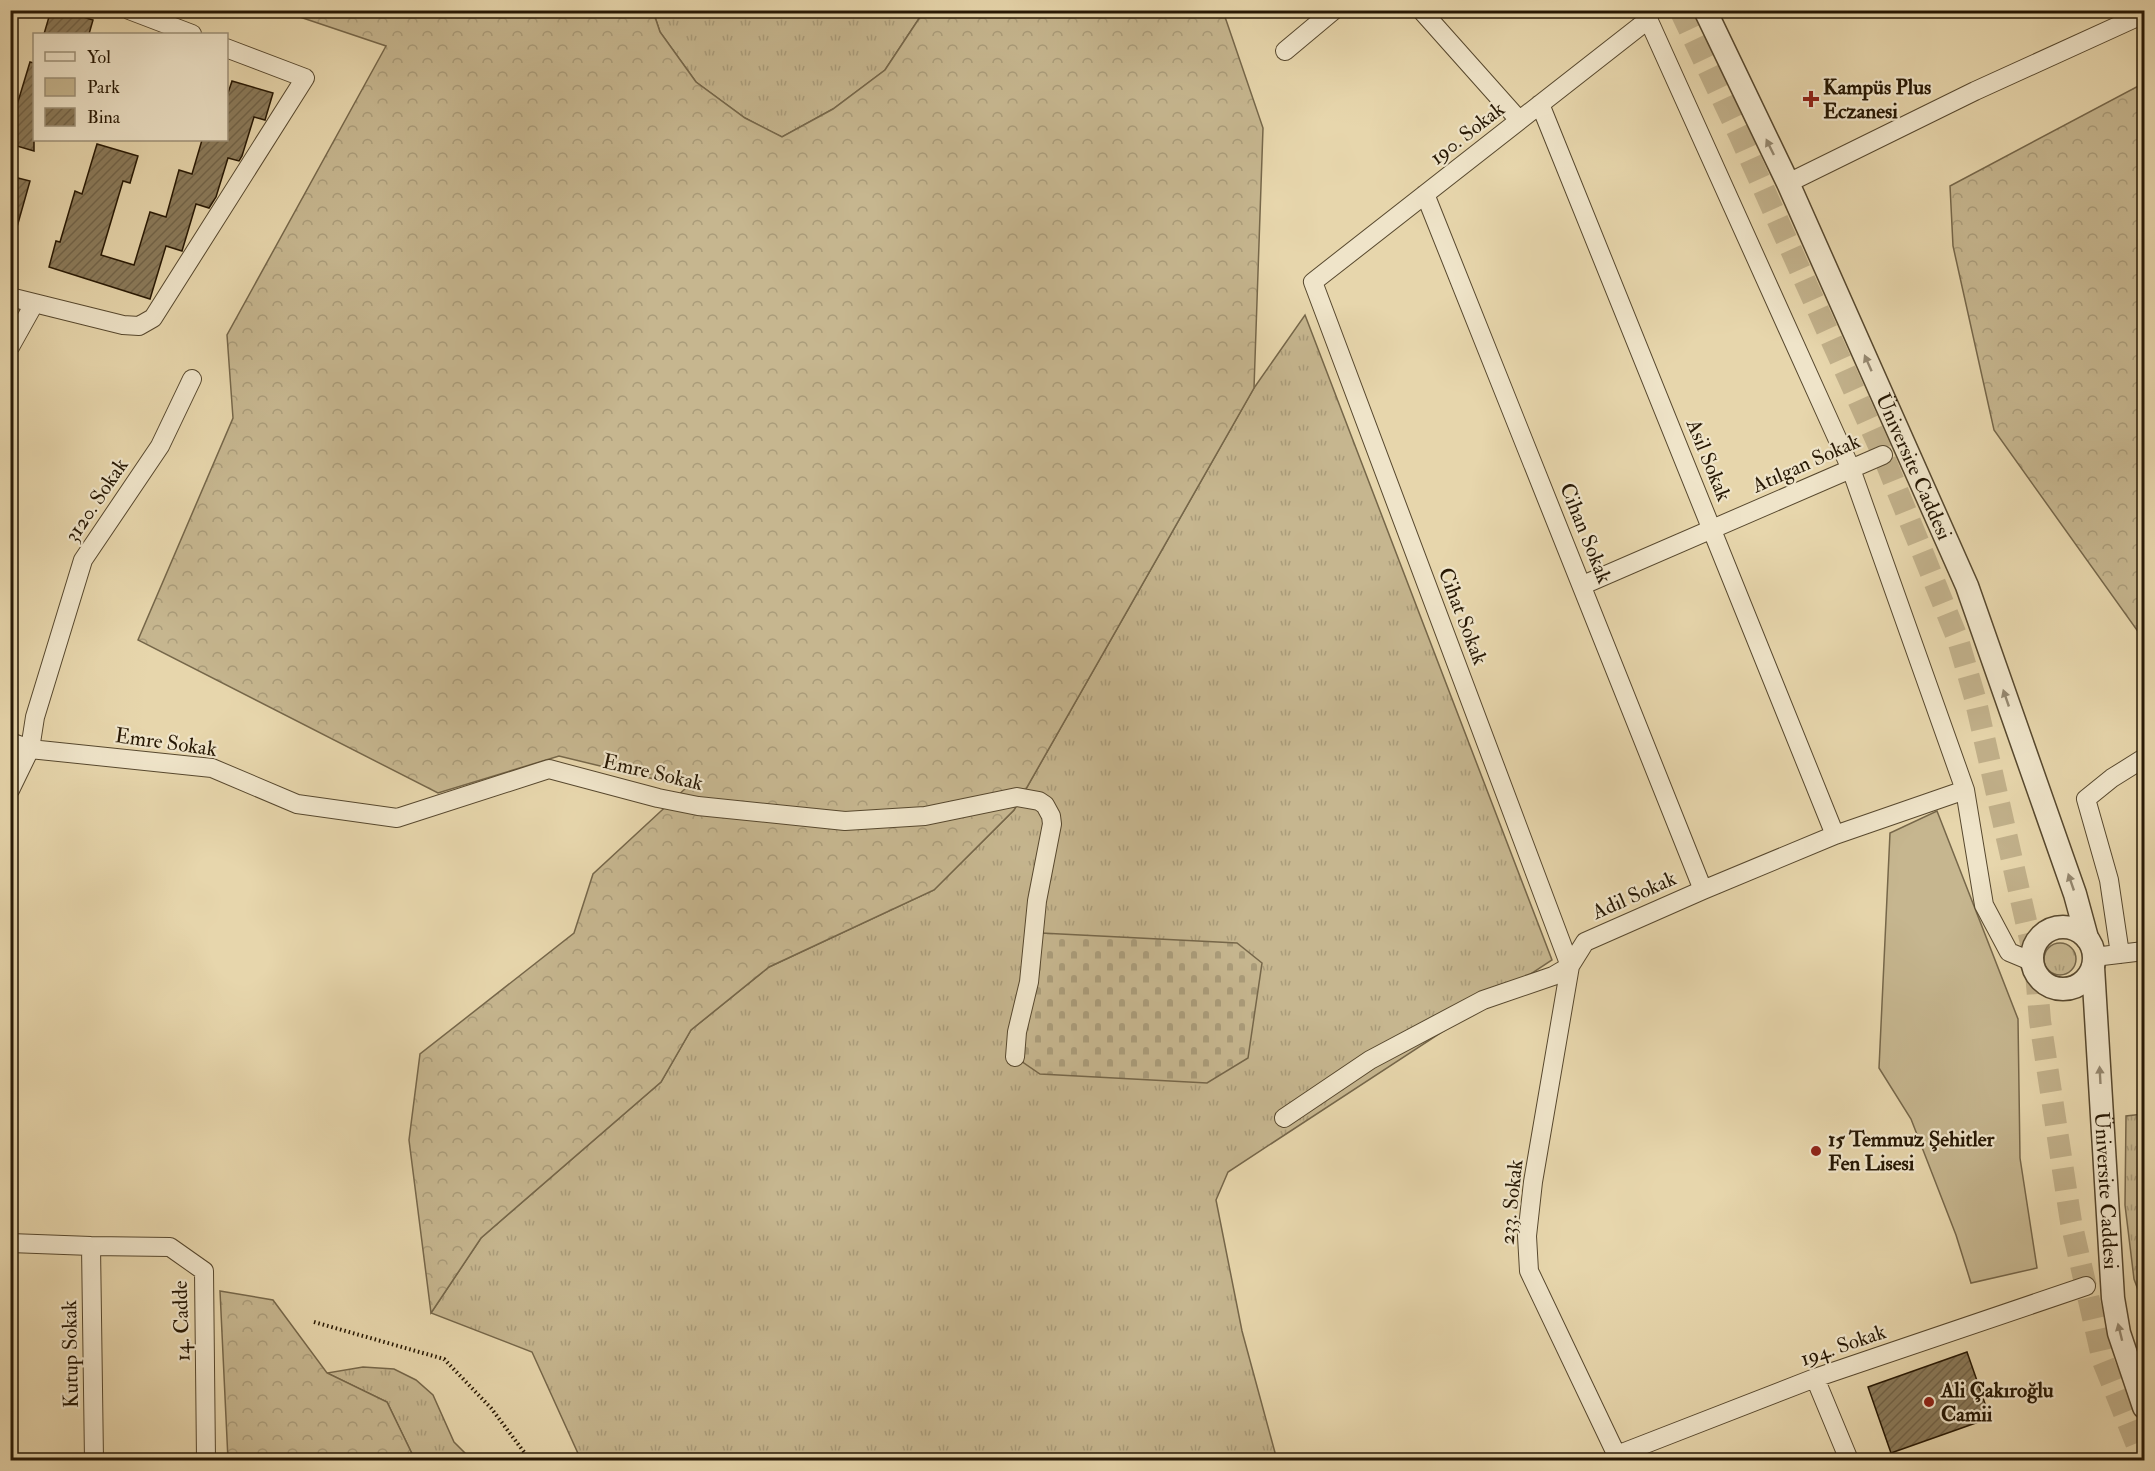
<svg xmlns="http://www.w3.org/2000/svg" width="2155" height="1471" viewBox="0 0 2155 1471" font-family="'IM FELL Double Pica',serif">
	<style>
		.grass { fill: url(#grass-tufts); stroke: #76674a; stroke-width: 1.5 }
		.forest { fill: url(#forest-crowns); stroke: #76674a; stroke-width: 1.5 }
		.cemetery { fill: url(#cemetery-stones); stroke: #76674a; stroke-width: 1.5 }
		.park { fill: #c6b68f; stroke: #76674a; stroke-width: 1.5 }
		.building { fill: url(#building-hatch); stroke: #271804; stroke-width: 1.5 }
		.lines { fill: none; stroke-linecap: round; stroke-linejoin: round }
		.tertiary-tunnel { stroke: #c1b08a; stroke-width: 22; stroke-dasharray: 22 11; stroke-linecap: butt }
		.minor-casing { stroke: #57482e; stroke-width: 20 }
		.tertiary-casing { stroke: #57482e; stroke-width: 25 }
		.path { stroke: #271804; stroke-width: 4; stroke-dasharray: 1.5 3; stroke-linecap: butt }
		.minor { stroke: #efe4c9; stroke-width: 18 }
		.tertiary { stroke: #efe4c9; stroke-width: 22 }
		.oneway { fill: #958870 }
		.poi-dot { fill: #8f2418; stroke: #efe4c9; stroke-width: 2 }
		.labels { text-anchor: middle; stroke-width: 4.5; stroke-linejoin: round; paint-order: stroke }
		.poi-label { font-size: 21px; font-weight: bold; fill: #271804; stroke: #efe4c9; text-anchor: start }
		.street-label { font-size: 21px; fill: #271804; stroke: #efe4c9 }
	</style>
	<defs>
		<pattern id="grass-tufts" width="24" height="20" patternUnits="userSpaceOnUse" patternTransform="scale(1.5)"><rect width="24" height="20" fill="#c6b68f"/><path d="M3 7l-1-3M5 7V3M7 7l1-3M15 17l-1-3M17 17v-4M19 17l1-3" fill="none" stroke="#aa9c7a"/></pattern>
		<pattern id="forest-crowns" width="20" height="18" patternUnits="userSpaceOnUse" patternTransform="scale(1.5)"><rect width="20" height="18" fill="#c6b68f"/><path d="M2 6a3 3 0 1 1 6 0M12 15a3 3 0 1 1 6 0" fill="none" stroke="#aa9c7a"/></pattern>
		<pattern id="cemetery-stones" width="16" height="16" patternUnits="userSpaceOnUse" patternTransform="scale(1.5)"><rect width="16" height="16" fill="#c6b68f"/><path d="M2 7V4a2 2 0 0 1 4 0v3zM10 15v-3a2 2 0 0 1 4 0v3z" fill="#aa9c7a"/></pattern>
		<pattern id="building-hatch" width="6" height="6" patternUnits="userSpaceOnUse" patternTransform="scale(1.5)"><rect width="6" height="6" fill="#8b7b5b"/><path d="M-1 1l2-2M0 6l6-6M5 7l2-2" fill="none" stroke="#726449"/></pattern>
	</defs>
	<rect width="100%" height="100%" fill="#e7d6ac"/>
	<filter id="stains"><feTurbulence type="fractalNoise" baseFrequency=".00333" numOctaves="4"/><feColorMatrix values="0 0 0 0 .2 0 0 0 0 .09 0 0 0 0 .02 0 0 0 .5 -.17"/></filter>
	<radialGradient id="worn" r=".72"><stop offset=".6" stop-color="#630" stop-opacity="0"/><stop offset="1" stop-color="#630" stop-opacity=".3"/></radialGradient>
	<!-- grass -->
	<path class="grass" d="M653 11H924L885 70 833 109 782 137 745 118 696 82 660 32Z
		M1305 315 1552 960 1228 1172 1216 1200 1242 1331 1277 1460H581L532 1352 431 1313 481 1238 661 1082 691 1030 769 967 934 890 1014 810 1254 388Z
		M2044 959a16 16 0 1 1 32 0a16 16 0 1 1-32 0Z
		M2143 1114 2144 1120V1306L2134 1279 2125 1205 2126 1116Z
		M363 1367 394 1369 416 1380 433 1395 454 1442 472 1460H415L387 1402 327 1373Z"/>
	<!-- forest -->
	<path class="forest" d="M282 11H653L660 32 696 82 745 118 782 137 833 109 885 70 924 11H1223L1263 128 1254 388 1014 810 934 890 769 967 691 1030 661 1082 481 1238 431 1313 409 1140 420 1054 574 933 593 874 687 787 559 756 438 793 138 640 233 418 227 335 386 46Z
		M2144 83V640L1994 430 1953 246 1950 186Z
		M220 1291 273 1300 327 1373 387 1402 415 1460H228Z"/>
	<!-- cemetery -->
	<path class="cemetery" d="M1041 933 1237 943 1262 963 1248 1058 1207 1083 1040 1074 1015 1057Z"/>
	<!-- park -->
	<path class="park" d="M1937 811 2018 1019 2020 1158 2037 1268 1971 1283 1956 1235 1911 1119 1879 1068 1890 833Z"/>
	<!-- building -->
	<path class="building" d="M51 10H61L93 20 89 34H44Z
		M30 62 34 63V151L10 144V128Z
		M232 81 273 93 265 120 254 117 242 156 239 161 228 158 216 197 209 208 196 204 182 251 166 246 150 299 49 267 56 241 60 242 75 191 82 194 97 144 138 156 130 183 123 181 101 255 134 265 150 212 166 217 179 170 192 174 202 140H226V99Z
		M10 176 30 181 15 234H10Z
		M1967 1352 1990 1418 1891 1453 1868 1387Z"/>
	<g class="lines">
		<!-- tertiary-tunnel -->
		<path class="tertiary-tunnel" d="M1680 10 1739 134 1883 455 1958 640 1975 698 2033 952
			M2036 972 2040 1021 2071 1222 2103 1361 2143 1460"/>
		<defs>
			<path id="minor" d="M129 10 192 34
				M1421 10 1519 120
				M1644 10 1851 469 1965 790 1984 905 2009 952 2033 962
				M1285 51 1334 10
				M1540 104 1835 835
				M1788 183 1975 91 2144 14
				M1425 194 1703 890
				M10 297 123 325 139 326 153 318 305 78 226 48
				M10 347 34 304
				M1583 585 1883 455
				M10 742 30 749 212 768 297 804 397 818 549 769 658 798 698 806 845 821 925 816 1017 797 1039 801 1045 805 1051 816 1052 824 1037 901 1029 982 1017 1032 1015 1057
				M10 790 30 749 35 717 83 560 160 446 192 379
				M2120 954 2109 880 2086 799 2112 778 2144 758
				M2094 957 2144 951
				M1284 1118 1370 1060 1483 1000 1553 976 1570 966 1585 942 1703 890 1835 835 1965 790
				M10 1243 91 1246 170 1247 204 1271 206 1460
				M91 1246 94 1460
				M1815 1378 1849 1460
				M1617 1455 1815 1378 2086 1286
				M1619 1460 1529 1271 1527 1236 1533 1182 1570 966 1313 282 1649 19"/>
			<g id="tertiary">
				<path id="s1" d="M1705 10 1788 183 1967 586 2075 894 2087 938"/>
				<circle cx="2063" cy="958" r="31"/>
				<path id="s2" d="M2093 967 2113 1298 2119 1333 2144 1407"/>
			</g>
		</defs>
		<!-- minor casing -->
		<use href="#minor" class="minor-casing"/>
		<!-- tertiary casing -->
		<use href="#tertiary" class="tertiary-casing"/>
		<!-- path -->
		<path class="path" d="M314 1322 444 1359 491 1408 530 1460"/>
		<!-- minor -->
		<use href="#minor" class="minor"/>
		<!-- tertiary -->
		<use href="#tertiary" class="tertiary"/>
	</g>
	<!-- one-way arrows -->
	<defs><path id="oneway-solid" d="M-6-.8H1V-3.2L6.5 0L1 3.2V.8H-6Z" transform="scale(1.5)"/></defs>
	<g class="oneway">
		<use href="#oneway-solid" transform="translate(1770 147) rotate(-116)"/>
		<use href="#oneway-solid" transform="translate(1868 363) rotate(-114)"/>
		<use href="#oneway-solid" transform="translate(2006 698) rotate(-109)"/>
		<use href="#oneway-solid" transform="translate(2071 882) rotate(-109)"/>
		<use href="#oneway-solid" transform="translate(2100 1075) rotate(-93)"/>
		<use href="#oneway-solid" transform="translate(2120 1332) rotate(-104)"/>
	</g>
	<!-- markers -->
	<g class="poi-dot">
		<path d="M1808 90h6v6h6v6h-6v6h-6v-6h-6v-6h6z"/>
		<circle cx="1816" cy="1151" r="6"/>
		<circle cx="1929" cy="1402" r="6"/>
	</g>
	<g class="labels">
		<!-- poi labels -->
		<g class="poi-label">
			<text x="1823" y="94">Kampüs Plus<tspan x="1823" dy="24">Eczanesi</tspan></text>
			<text x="1828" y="1146">15 Temmuz Şehitler<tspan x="1828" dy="24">Fen Lisesi</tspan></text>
			<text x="1941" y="1397">Ali Çakıroğlu<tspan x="1941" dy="24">Camii</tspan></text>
		</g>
		<!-- street labels -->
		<g class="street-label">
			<text transform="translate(1467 133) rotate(-38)" y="7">190. Sokak</text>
			<text transform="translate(1709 460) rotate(68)" y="7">Asil Sokak</text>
			<text transform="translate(1806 463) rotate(-24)" y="7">Atılgan Sokak</text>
			<text dy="7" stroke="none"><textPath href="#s1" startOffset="502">Üniversite Caddesi</textPath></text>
			<text transform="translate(96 500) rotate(-56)" y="7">3120. Sokak</text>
			<text transform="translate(1586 533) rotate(68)" y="7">Cihan Sokak</text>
			<text transform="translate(1463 616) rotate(69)" y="7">Cihat Sokak</text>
			<text transform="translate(166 742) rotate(8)" y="7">Emre Sokak</text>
			<text transform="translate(653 772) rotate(13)" y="7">Emre Sokak</text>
			<text transform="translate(1634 895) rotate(-24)" y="7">Adil Sokak</text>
			<text dy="7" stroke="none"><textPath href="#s2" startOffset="224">Üniversite Caddesi</textPath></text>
			<text transform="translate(1511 1202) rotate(-84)" y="7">233. Sokak</text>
			<text transform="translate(181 1321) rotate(-92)" y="7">14. Cadde</text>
			<text transform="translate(1843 1345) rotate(-19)" y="7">194. Sokak</text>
			<text transform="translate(70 1354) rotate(-91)" y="7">Kutup Sokak</text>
		</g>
	</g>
	<!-- margin -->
	<rect width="2155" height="1471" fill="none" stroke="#e7d6ac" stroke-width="36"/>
	<rect x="12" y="12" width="2131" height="1447" fill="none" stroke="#271804" stroke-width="3"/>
	<rect x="18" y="18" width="2119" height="1435" fill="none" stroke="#271804" stroke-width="1.5"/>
	<!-- legend -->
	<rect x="33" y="33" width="195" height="108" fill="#efe4c9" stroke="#9f927a" stroke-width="1.5"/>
	<rect x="45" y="52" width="30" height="9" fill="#efe4c9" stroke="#9f927a" stroke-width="1.5"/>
	<text x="87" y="63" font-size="18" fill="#271804">Yol</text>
	<rect x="45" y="78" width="30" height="18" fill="#c6b68f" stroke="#9f927a" stroke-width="1.5"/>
	<text x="87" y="93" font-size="18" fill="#271804">Park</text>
	<rect x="45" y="108" width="30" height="18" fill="url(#building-hatch)" stroke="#9f927a" stroke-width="1.5"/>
	<text x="87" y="123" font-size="18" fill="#271804">Bina</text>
	<rect width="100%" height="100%" filter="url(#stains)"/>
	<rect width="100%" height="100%" fill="url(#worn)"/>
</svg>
